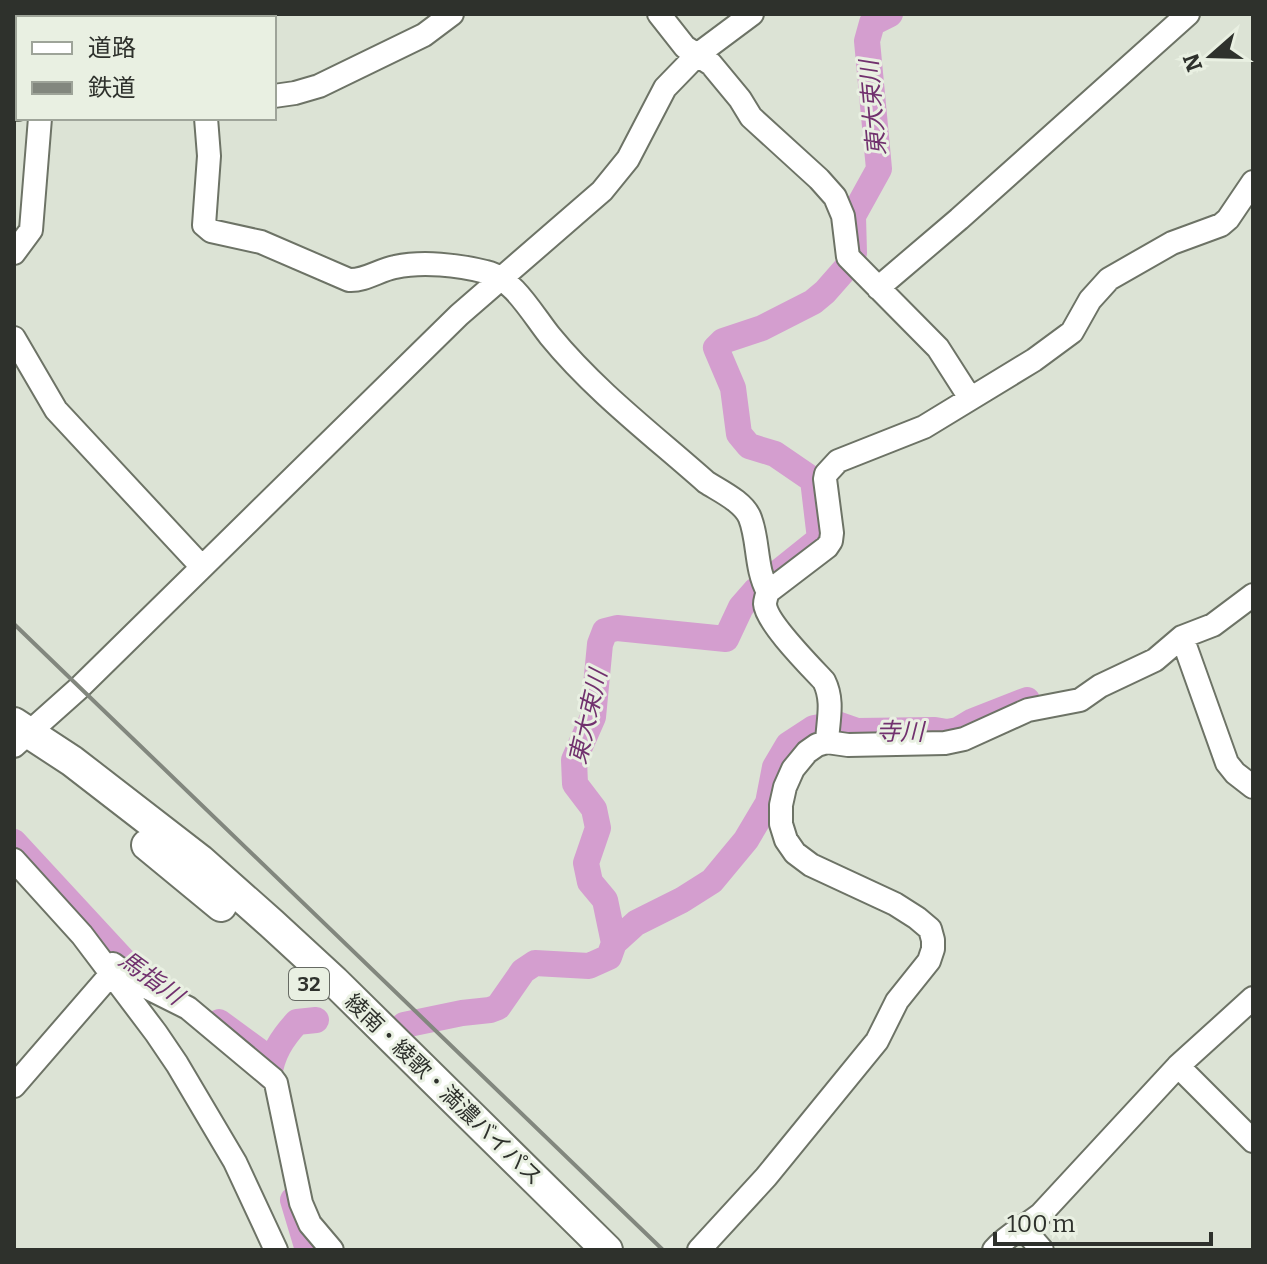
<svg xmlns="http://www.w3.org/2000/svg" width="1267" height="1264" viewBox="0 0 1267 1264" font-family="Bitter,'Noto Sans JP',serif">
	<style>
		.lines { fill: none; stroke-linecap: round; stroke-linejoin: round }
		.river { stroke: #d49ecf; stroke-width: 26 }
		.minor-casing { stroke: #6d7366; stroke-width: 26 }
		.highway-casing { stroke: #6d7366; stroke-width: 34 }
		.minor { stroke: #fff; stroke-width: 22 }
		.highway { stroke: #fff; stroke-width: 30 }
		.rail { stroke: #82877e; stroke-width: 4 }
		.labels { text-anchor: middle; stroke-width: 6; stroke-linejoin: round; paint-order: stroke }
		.shield { fill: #e9f0e2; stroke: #666a63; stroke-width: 2 }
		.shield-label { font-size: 20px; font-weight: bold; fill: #2e312c }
		.street-label { font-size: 22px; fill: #2e312c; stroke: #e9f0e2 }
		.water-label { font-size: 24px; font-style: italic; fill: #71316e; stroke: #e9f0e2 }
	</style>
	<rect width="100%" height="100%" fill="#dce3d5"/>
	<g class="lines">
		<!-- river -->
		<path class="river" d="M14 842 125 962 144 978
			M614 943 636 923 682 900 712 881 746 840 768 803 775 767 788 745 814 728 837 724 857 731 935 730 947 732 958 730 973 721 1027 700
			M219 1022 271 1060
			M404 1025 462 1013 490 1010 498 1007 523 971 535 963 589 966 609 957 614 943 605 900 590 882 586 863 598 828 594 809 575 784 574 760 593 717 600 644 605 631 617 628 726 639 741 607 755 591 820 539 813 480 775 454 749 446 739 434 733 388 716 348 723 341 762 328 813 302 825 292 847 267 854 253 853 216 879 169 867 41 872 23 890 14
			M269 1076C272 1054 282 1038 297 1022L316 1020
			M293 1200 308 1250"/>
		<defs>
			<path id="minor" d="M659 14 685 47 711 64 740 99 751 117 819 179 835 197 843 216 848 257 938 348 970 398
				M274 96 295 93 319 86 424 35 452 14
				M14 109H18
				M206 118 209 156 204 225 211 231 261 242 349 280C365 281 379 270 395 267 423 261 458 265 486 272 513 278 533 315 550 336 595 391 653 435 706 482 720 491 744 502 750 518 759 541 755 568 768 592
				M14 253 31 230 40 118
				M878 288 959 219 1188 14
				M14 338 56 410 202 567
				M1182 637 1227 763 1235 773 1253 787
				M827 742C828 720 834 701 824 681 811 667 766 622 765 604 765 601 767 594 768 592L827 547 831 541 832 533 825 479 826 474 838 461 924 427 1034 360 1072 332 1090 300 1109 279 1172 243 1221 225 1228 219 1253 182
				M14 746 79 688 459 315 602 191 628 159 665 88 697 55 752 14
				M14 860 82 935 156 1033 177 1064 235 1162 276 1250
				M113 964 140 984 188 1008 273 1079 276 1083 301 1203 310 1224 332 1250
				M1178 1066 1253 998
				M14 1086 111 974
				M1022 1227 1042 1250
				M699 1250 766 1177 877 1041 897 1001 929 961 933 949V940L930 929 917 918 895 904 811 865 795 853 786 840 781 824V805L785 787 793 769 807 752 817 745 827 742 848 745 945 743 964 739 1028 710 1080 700 1100 686 1155 660 1182 637 1213 625 1253 595
				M994 1250C1008 1234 1025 1227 1041 1214L1178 1066 1253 1141"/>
			<path id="highway" d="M14 723 72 761 200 860 271 923 334 981 607 1250
				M147 845 221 906"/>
		</defs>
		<!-- minor casing -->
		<use href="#minor" class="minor-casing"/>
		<!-- highway casing -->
		<use href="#highway" class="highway-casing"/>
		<!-- minor -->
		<use href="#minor" class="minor"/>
		<!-- highway -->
		<use href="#highway" class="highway"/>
		<!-- rail -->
		<path class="rail" d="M14 624 663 1250"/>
	</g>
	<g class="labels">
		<!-- shield labels -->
		<rect class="shield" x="289" y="968" width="40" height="32" rx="6"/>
		<g class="shield-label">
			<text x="309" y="991">32</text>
		</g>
		<!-- street labels -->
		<g class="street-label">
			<text transform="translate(444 1089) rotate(44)" y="8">綾南・綾歌・満濃バイパス</text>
		</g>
		<!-- water labels -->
		<g class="water-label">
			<text transform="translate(873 108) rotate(-95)" y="8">東大束川</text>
			<text transform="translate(588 717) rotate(-77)" y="8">東大束川</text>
			<text x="900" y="740">寺川</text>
			<text transform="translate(151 978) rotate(36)" y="8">馬指川</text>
		</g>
	</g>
	<!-- border -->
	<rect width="1267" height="1264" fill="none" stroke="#2e312c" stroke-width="32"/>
	<!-- legend -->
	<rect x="16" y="16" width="260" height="104" fill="#e9f0e2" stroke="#9ea499" stroke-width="2"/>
	<rect x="32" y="42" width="40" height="12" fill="#ffffff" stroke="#9ea499" stroke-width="2"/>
	<text x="88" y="56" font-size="24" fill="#2e312c">道路</text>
	<rect x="32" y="82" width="40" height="12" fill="#82877e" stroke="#9ea499" stroke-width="2"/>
	<text x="88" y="96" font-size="24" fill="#2e312c">鉄道</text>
	<!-- north arrow -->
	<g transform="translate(1211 56) rotate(250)" stroke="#e9f0e2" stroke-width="6" paint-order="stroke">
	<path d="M0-6L14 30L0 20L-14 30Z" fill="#2e312c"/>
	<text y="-12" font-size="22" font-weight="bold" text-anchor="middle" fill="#2e312c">N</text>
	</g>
	<!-- scale -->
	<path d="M995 1232v12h216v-12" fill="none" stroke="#2e312c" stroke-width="4"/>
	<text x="1007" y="1232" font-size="24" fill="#2e312c" stroke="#e9f0e2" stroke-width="6" paint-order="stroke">100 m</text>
</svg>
